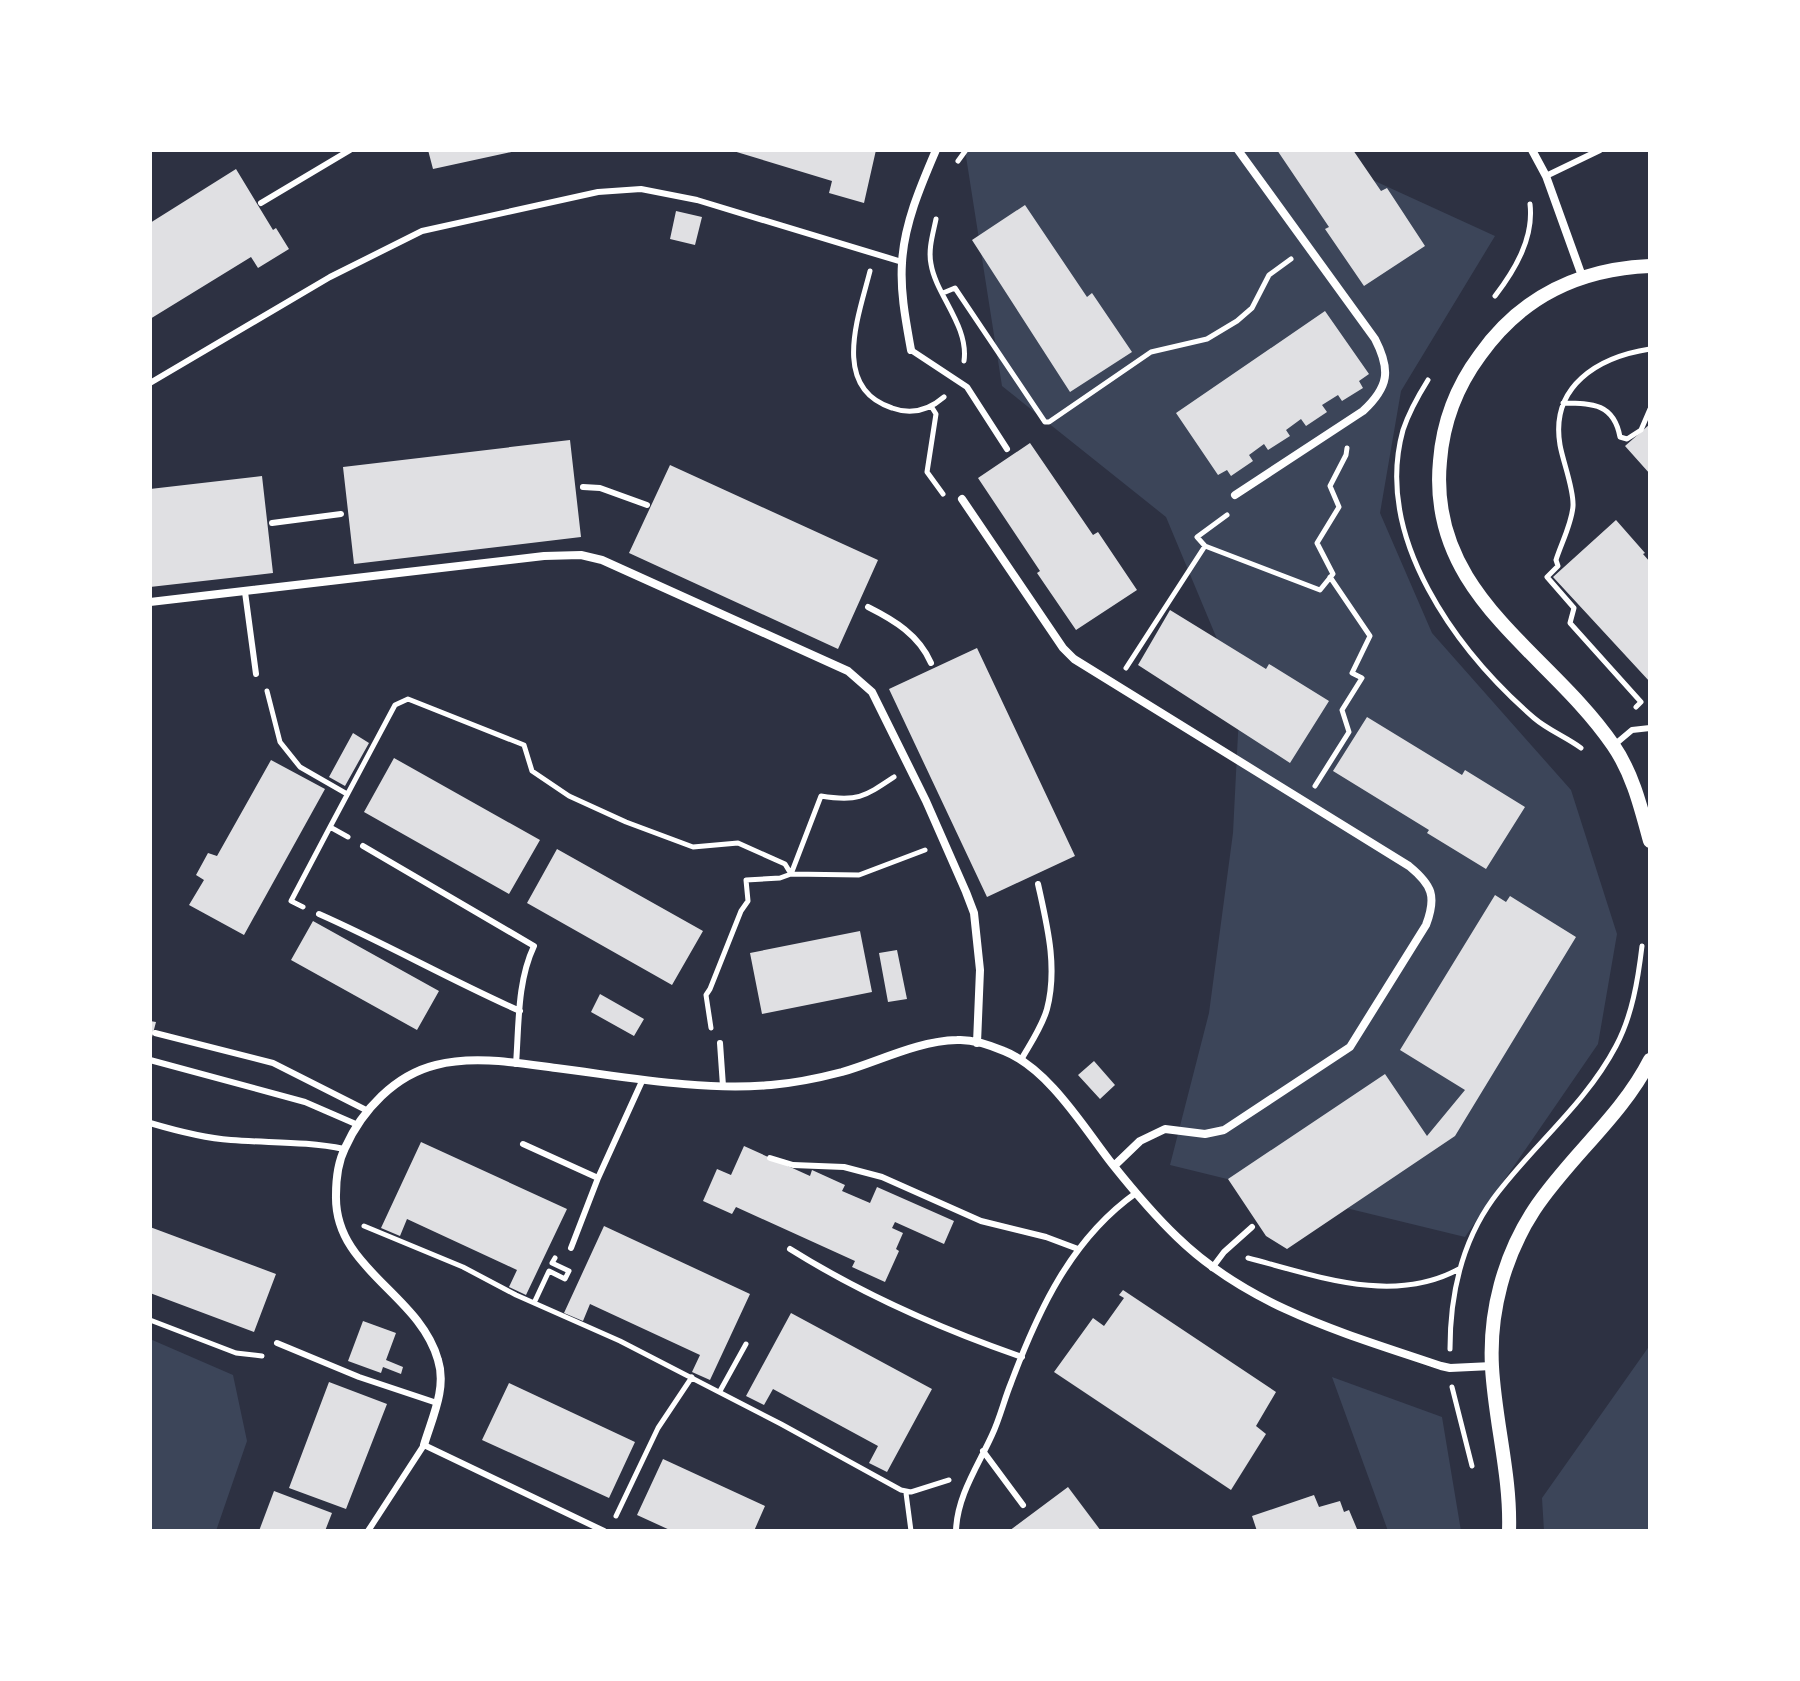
<svg xmlns="http://www.w3.org/2000/svg" width="1800" height="1681" viewBox="0 0 1800 1681" font-family="'Exo 2',sans-serif">
	<style>
		.green { fill: #3c4559 }
		.building { fill: #e0e0e3 }
		.lines { fill: none; stroke-linecap: round; stroke-linejoin: round }
		.path { stroke: #fff; stroke-width: 5 }
		.service { stroke: #fff; stroke-width: 6 }
		.minor { stroke: #fff; stroke-width: 8 }
		.tertiary { stroke: #fff; stroke-width: 14 }
	</style>
	<rect width="100%" height="100%" fill="#2d3142"/>
	<!-- green -->
	<path class="green" d="M965 150H1307L1495 236 1401 391 1380 513 1432 633 1571 790 1617 934 1598 1044 1465 1237 1170 1165 1209 1013 1233 833 1240 694 1166 517 1002 386Z
		M150 1339 233 1375 247 1441 216 1531H150Z
		M1650 1345V1531H1544L1542 1498Z
		M1332 1377 1442 1417 1461 1531H1388Z"/>
	<!-- building -->
	<path class="building" d="M428 150H516V151L433 169Z
		M730 150H876L864 203 829 193 832 181Z
		M1277 150H1353L1381 191 1387 188 1425 246 1364 286 1325 229 1329 227Z
		M236 169 273 230 276 228 289 249 258 268 251 257 150 319V223Z
		M1025 205 1087 297 1092 293 1132 352 1070 392 972 240Z
		M676 211 702 217 695 245 670 239Z
		M1325 311 1369 374 1359 381 1363 388 1342 401 1338 395 1322 405 1327 412 1306 426 1301 419 1286 430 1290 436 1268 450 1264 444 1249 455 1253 461 1231 476 1227 470 1218 475 1176 413Z
		M1650 424V474L1625 446Z
		M570 440 581 537 354 564 343 467Z
		M1030 443 1093 535 1098 532 1137 590 1076 630 1037 573 1040 571 978 478Z
		M670 465 878 560 838 649 629 553Z
		M262 476 273 573 150 587V489Z
		M1616 520 1645 553 1643 554 1650 562V682L1553 577Z
		M1170 610 1266 669 1269 664 1329 701 1290 763 1138 665Z
		M977 648 1075 856 987 897 889 689Z
		M1367 717 1462 775 1465 770 1525 807 1486 869 1427 833 1429 830 1333 771Z
		M353 733 369 743 345 786 329 777Z
		M394 758 540 840 509 894 364 812Z
		M271 760 325 789 244 935 189 905 204 880 196 875 208 853 217 856Z
		M557 849 703 931 672 985 527 903Z
		M1495 895 1506 902 1510 896 1576 937 1455 1136 1287 1249 1266 1236 1228 1179 1385 1074 1427 1136 1465 1090 1400 1050Z
		M313 921 439 991 417 1030 291 960Z
		M860 931 872 992 762 1014 750 953Z
		M897 950 907 999 888 1002 879 953Z
		M600 994 644 1019 634 1036 591 1012Z
		M150 1021 156 1022 151 1041H150Z
		M1094 1061 1115 1085 1100 1099 1078 1075Z
		M421 1142 567 1209 526 1295 509 1287 517 1270 407 1219 400 1236 381 1228Z
		M744 1146 810 1176 812 1170 845 1185 842 1191 870 1203 877 1187 954 1221 944 1244 895 1222 892 1228 903 1233 896 1249 899 1251 885 1282 852 1267 855 1261 736 1207 732 1214 703 1201 717 1169 731 1175Z
		M604 1226 750 1294 710 1380 692 1372 700 1355 590 1304 583 1321 564 1313Z
		M150 1227 276 1274 254 1332 150 1293Z
		M1123 1290 1276 1392 1256 1426 1266 1434 1231 1490 1054 1372 1093 1318 1104 1326 1124 1298 1119 1295Z
		M791 1313 932 1389 887 1472 869 1463 878 1446 773 1389 764 1405 746 1396Z
		M363 1321 396 1333 386 1360 403 1367 401 1374 383 1367 381 1373 348 1361Z
		M329 1382 387 1404 346 1509 289 1488Z
		M509 1383 635 1442 609 1498 482 1440Z
		M663 1459 765 1506 754 1531H672L637 1515Z
		M1068 1487 1101 1531H1009Z
		M274 1491 332 1513 325 1531H259Z
		M1314 1495 1319 1507 1340 1501 1344 1512 1349 1510 1357 1529 1257 1531 1252 1516Z"/>
	<g class="lines">
		<!-- path -->
		<path class="path" d="M958 161 966 150
			M936 219C933 234 928 249 931 264 936 295 969 326 964 361
			M870 271C859 315 830 388 892 408 911 415 929 410 944 397
			M943 293 955 288 1045 422H1049L1151 352 1207 339 1237 321 1252 308 1269 275 1291 259
			M1495 296C1515 270 1534 238 1530 204
			M1428 380C1418 396 1409 412 1403 430 1373 538 1457 651 1534 718 1548 730 1566 737 1581 748
			M1563 403C1593 403 1614 404 1620 437L1627 439 1641 430 1650 409
			M931 406 936 414 927 472 943 494
			M1205 546 1197 537 1227 515
			M1126 668 1205 546 1320 590 1333 574 1317 543 1339 507 1330 486 1346 455 1347 448
			M267 691 280 742 300 767 347 794
			M1636 707 1641 702 1570 623 1574 608 1547 577 1558 566 1556 560C1561 544 1572 523 1573 506 1574 489 1563 462 1560 445 1550 386 1598 357 1650 349
			M1315 786 1349 732 1342 710 1362 678 1352 673 1370 636 1330 577
			M330 827 395 705 408 699 524 745 532 771 569 796 626 822 693 847 738 843 785 864 791 874 859 875 925 850
			M303 907 291 901 330 827 348 837
			M711 1028 706 995 710 989 741 911 748 901 746 880 780 878 791 874 821 796C857 802 864 797 894 777
			M364 1226 463 1267 516 1295 620 1341 781 1424 901 1490 911 1492 949 1480
			M1248 1258C1317 1276 1393 1305 1459 1269
			M534 1303 549 1271 565 1279 569 1271 552 1263 555 1258
			M150 1320 236 1353 262 1356
			M1450 1349C1450 1296 1462 1242 1493 1199 1532 1146 1585 1105 1616 1046 1632 1016 1638 980 1642 946
			M1452 1387 1472 1466
			M720 1391 746 1344
			M906 1493 911 1531
			M616 1516 658 1428 692 1377"/>
		<!-- service -->
		<path class="service" d="M1546 176 1600 150
			M261 203 350 150
			M911 350 967 387 1007 449
			M150 383 330 277 422 231 598 192 641 189 697 200 902 262
			M583 487 600 488 647 505
			M272 523 341 514
			M245 592 256 674
			M868 607C894 620 919 635 931 663
			M1613 746 1632 730 1650 728
			M363 846 534 946C517 982 519 1025 516 1064
			M319 914C387 944 452 981 520 1011
			M155 1033 273 1063 368 1111
			M720 1043 723 1086
			M150 1060 305 1102 358 1125
			M1021 1060C1030 1044 1042 1027 1047 1009 1058 967 1047 925 1038 884
			M150 1123C177 1131 203 1138 231 1140 269 1143 306 1141 344 1149
			M523 1144 598 1178
			M770 1158 793 1165 844 1167 882 1177 981 1221 1046 1237 1078 1249
			M571 1248 598 1178 643 1079
			M790 1249C862 1294 941 1329 1022 1357
			M1212 1268 1224 1252 1252 1227
			M277 1343 359 1377 437 1403
			M983 1451 1023 1505
			M368 1531 424 1445 604 1531
			M956 1531C957 1496 978 1466 992 1435 1000 1418 1004 1400 1011 1383 1038 1311 1071 1239 1136 1193"/>
		<!-- minor -->
		<path class="minor" d="M1532 150 1546 176 1582 276
			M911 350C906 322 900 292 902 263 904 224 921 185 936 150
			M1235 495 1363 411C1389 387 1391 370 1375 339L1238 150
			M962 499 1063 648 1074 659 1409 866C1432 885 1437 896 1426 925L1350 1047 1224 1130 1205 1134 1165 1129 1140 1141 1114 1166
			M150 602 544 556 581 555 602 560 848 671 872 692 926 801 966 892 974 913 980 970 977 1043
			M424 1445C432 1418 447 1388 438 1360 419 1293 334 1269 336 1195 336 1179 338 1162 345 1148 362 1110 395 1075 436 1065 474 1055 518 1063 556 1068 627 1077 700 1091 771 1085 795 1083 819 1078 842 1072 880 1061 917 1041 957 1040 972 1039 990 1045 1004 1051 1049 1069 1084 1128 1113 1165 1133 1190 1154 1215 1177 1237 1250 1308 1347 1334 1441 1366L1450 1368 1492 1366"/>
		<!-- tertiary -->
		<path class="tertiary" d="M1650 266C1579 269 1522 296 1480 355 1457 386 1443 422 1440 461 1427 595 1548 650 1613 745 1633 774 1641 808 1650 841
			M1509 1531C1511 1476 1495 1422 1492 1367 1489 1312 1504 1256 1534 1210 1569 1157 1621 1117 1650 1060"/>
	</g>
	<!-- border -->
	<rect width="1800" height="1681" fill="none" stroke="#ffffff" stroke-width="304"/>
</svg>
